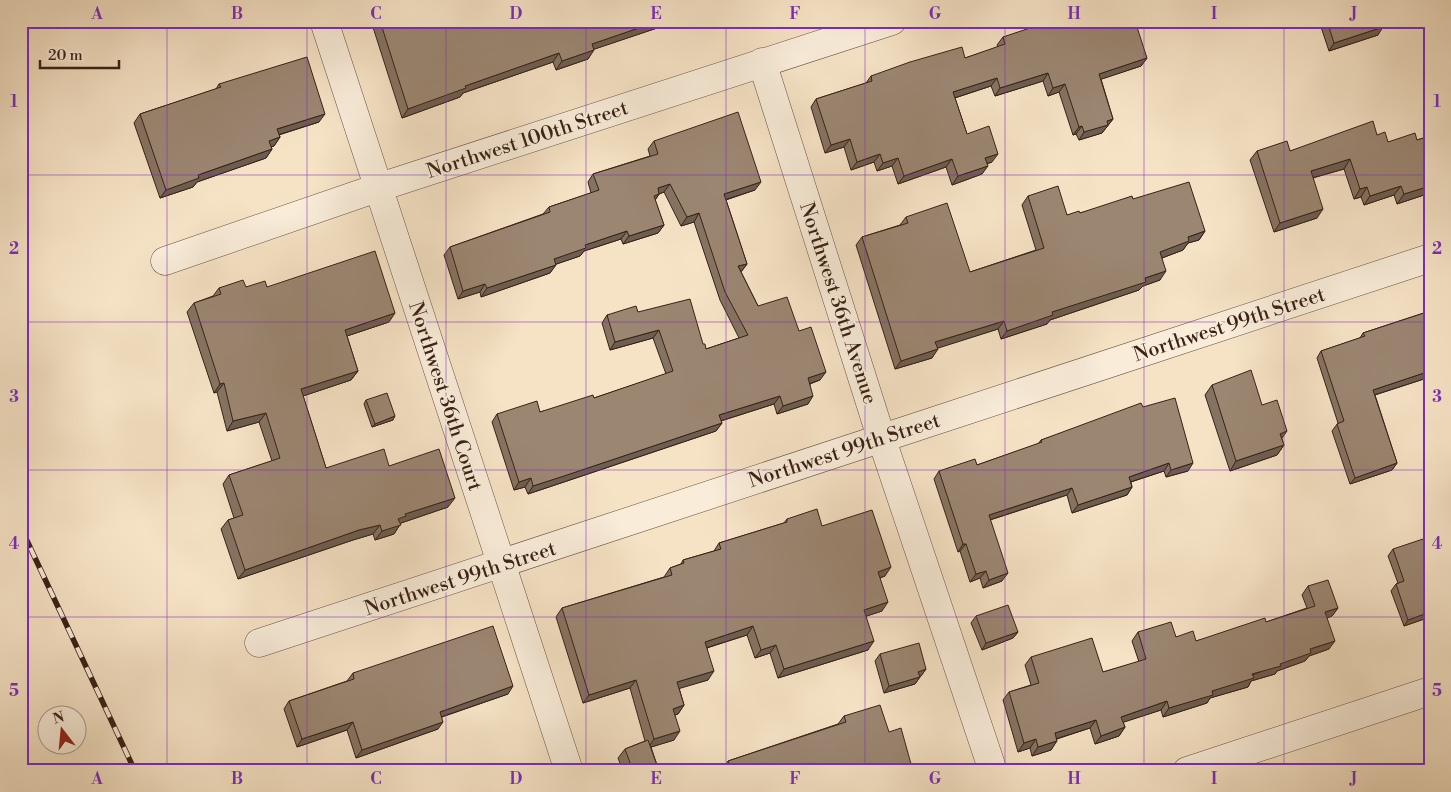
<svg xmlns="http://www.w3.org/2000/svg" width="1451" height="792" viewBox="0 0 1451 792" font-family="'Libre Bodoni',serif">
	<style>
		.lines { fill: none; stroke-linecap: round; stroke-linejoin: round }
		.minor-casing { stroke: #685242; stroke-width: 29 }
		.minor { stroke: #f9edda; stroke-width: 28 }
		.rail-casing { stroke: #392116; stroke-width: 5.5 }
		.rail { stroke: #f9edda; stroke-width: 4; stroke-dasharray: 11; stroke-linecap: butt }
		.wall { fill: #857362; stroke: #392116 }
		.shaded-wall { fill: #6c5e50; stroke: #392116 }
		.building { fill: #9b8672; stroke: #392116 }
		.grid { fill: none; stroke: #7b2cbf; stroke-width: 1; stroke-opacity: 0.55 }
		.labels { text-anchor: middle; stroke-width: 4; stroke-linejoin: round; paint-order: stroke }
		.street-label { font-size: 20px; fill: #392116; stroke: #f9edda }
		.neatline { fill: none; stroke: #7b2cbf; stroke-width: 2 }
		.grid-label { font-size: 16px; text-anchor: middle; font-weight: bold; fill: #7b2cbf }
	</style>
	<rect width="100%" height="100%" fill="#f6e3c6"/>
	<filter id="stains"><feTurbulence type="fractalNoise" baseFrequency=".004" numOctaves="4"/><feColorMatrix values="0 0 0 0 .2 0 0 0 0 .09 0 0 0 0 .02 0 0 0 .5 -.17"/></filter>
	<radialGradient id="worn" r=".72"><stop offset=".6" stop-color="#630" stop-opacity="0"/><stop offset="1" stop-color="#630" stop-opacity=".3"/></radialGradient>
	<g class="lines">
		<defs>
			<path id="minor" d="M324 21 569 771
				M762 62 881 437 993 771
				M165 261 380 187 892 21
				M259 643 1430 258
				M1187 771 1430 691"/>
		</defs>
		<!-- minor casing -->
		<use href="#minor" class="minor-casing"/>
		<!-- minor -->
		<use href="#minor" class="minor"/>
		<defs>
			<path id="rail" d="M21 528 135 771"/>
		</defs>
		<!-- rail casing -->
		<use href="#rail" class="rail-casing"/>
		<!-- rail -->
		<use href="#rail" class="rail"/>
	</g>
	<!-- wall -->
	<path class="wall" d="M57 21H80L60 28Z
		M371 21H678L594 49 588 59 556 70 553 62 463 93 460 97 402 118Z
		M1190 21H1205L1192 26Z
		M1319 21H1381L1378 35 1329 51Z
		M1003 37 1147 58 1141 66 1101 79 1113 119 1102 133 1079 140 1076 134 1073 135 1059 92 1048 96 1043 81 995 96 991 86 955 98 967 134 992 162 987 164 982 174 952 185 946 167 898 184 892 166 877 171 874 162 851 170 844 147 825 153 811 107 816 99 866 83 871 76 965 58 998 47 997 45Z
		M219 84 319 122 279 135 280 137 274 146 271 147 272 149 266 158 197 182 193 187 160 198 134 123 140 114 216 89Z
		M1377 135 1388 142 1417 140 1430 136V193L1397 204 1394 195 1364 205 1361 197 1354 199 1344 169 1313 178 1317 218 1274 232 1250 160 1257 151H1290Z
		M654 141 755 190 726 200 747 264 741 272 758 306 799 331 820 380 810 384 808 404 777 414 774 404 721 421 722 423 716 431 555 485 528 494 525 487 514 490 492 422 497 414 540 412 594 398 666 374 653 338 610 350 602 323 607 315 638 312 703 344 706 349 739 338 720 300 694 222 681 226 664 192 659 194 655 200 664 225 658 233 623 244 621 239 584 251 580 256 556 264 550 273 481 297 480 292 458 299 444 255 450 247 543 214 549 207 591 193 588 182 593 174 650 156 648 149Z
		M1028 196 1067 215 1080 213 1133 199 1205 231 1199 240 1188 243 1183 250 1162 258 1160 280 1143 286 1139 290 1050 320 1047 324 1001 339 998 329 937 348 932 358 895 369 856 245 862 237 900 225 906 217 970 272 1036 250 1022 205Z
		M246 287H267L389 322 347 336 358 371 351 380 303 396 326 468 389 466 448 507 401 523 394 534 375 540 373 534 353 540 238 579 221 529 228 520 234 518 223 484 229 475 272 461 259 422 227 431 217 392 214 393 187 312 194 303 213 296 219 288Z
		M1430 311V377L1375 395 1397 463 1392 470 1350 484 1332 431 1338 423 1317 358 1321 351 1360 338 1363 333Z
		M1212 385 1262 405 1282 439 1284 445 1277 455 1230 471 1205 395Z
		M366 400 393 420 372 427 364 404Z
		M1143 407 1188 471 1166 477 1164 471 1131 482 1132 487 1127 495 1072 513 1067 495 990 520 1002 581 983 588 980 578 970 582 960 551 958 552 934 479 939 471 977 465 1038 444 1041 440Z
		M787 519 822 526 885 576 880 578 882 611 866 616 868 650 778 678 770 653 755 658 747 635 707 648 708 680 679 688 684 705 678 714 675 715 674 740 651 747 659 771H623L618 758 625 749 645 741 630 688 583 703 556 617 562 608 664 577 670 568 681 564 683 560 714 551 719 543 784 523Z
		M1393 549 1430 617 1404 626 1391 591 1396 584 1398 583 1388 556Z
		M1308 586 1338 608 1332 616 1327 618 1329 649 1309 656 1305 661 1277 671 1275 674 1251 681 1248 687 1210 698 1207 703 1163 717 1161 710 1123 722 1125 727 1119 736 1095 744 1090 728 1057 739 1051 750 1032 756 1030 748 1018 752 1003 700 1009 692 1031 685 1025 665 1031 657 1103 672 1139 662 1132 641 1138 632 1176 637 1196 641 1266 622 1307 608 1302 595Z
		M976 616 1018 632 1013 638 982 650 971 623Z
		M880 654 926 669 921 676 920 677 915 684 884 693 875 661Z
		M353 673 508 694 442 717 438 729 356 758 347 730 297 747 284 709 289 701 347 681Z
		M844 716 889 732 722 770 728 761 838 724Z"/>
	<!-- shaded-wall -->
	<path class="shaded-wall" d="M64 21H80L60 28Z
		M659 21H678L586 52 592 44Z
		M1195 21H1205L1192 26Z
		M1383 27 1378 35 1329 51 1334 43Z
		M594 50 588 59 556 70 562 61Z
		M559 53 553 62 463 93 460 97 402 118 408 109 465 86Z
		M1147 58 1141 66 1093 82 1099 74Z
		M1048 73 1043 81 995 96 1000 88Z
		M997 78 991 86 948 100 953 92Z
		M1065 84 1059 92 1048 96 1053 88Z
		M325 114 319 122 271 137 277 129Z
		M1113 119 1102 133 1079 140 1084 132 1107 121Z
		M1082 126 1076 134 1073 135 1079 127Z
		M280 137 274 146 263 149 269 141Z
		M850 139 844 147 825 153 831 145Z
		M272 149 266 158 197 182 193 187 160 198 166 190 198 175Z
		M880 154 874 162 851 170 857 162Z
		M998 154 992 162 979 166 985 158Z
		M898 158 892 166 877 171 883 163Z
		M952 159 946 167 898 184 904 176Z
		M1350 159 1344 169 1304 180 1311 171Z
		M988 166 982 174 952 185 958 176Z
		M761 182 755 190 718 202 724 194Z
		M670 184 664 192 659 194 654 202 648 204 658 188Z
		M1401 186 1394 195 1364 205 1370 196Z
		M1430 186V193L1397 204 1404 194Z
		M1367 187 1361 197 1354 199 1360 189Z
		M1323 209 1317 218 1274 232 1280 223Z
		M699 213 694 222 681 226 687 217Z
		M664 225 658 233 623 244 629 236Z
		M627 231 621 239 584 251 580 256 548 267 554 259 585 245Z
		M1205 231 1199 240 1188 243 1183 250 1154 261 1160 252 1188 237Z
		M747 264 741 272 738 266Z
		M556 265 550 273 481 297 487 288Z
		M1166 271 1160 280 1143 286 1139 290 1050 320 1047 324 1001 339 1007 331 1052 312 1145 278Z
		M485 284 480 292 458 299 463 291Z
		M395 313 389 322 338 339 345 330Z
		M1004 321 998 329 929 351 935 342Z
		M659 330 653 338 610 350 615 342Z
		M938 349 932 358 895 369 901 361Z
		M358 371 351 380 294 399 301 389Z
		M1430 371V377L1368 397 1373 390Z
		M826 372 820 380 802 386 808 378Z
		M224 383 217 392 214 393 220 384Z
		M780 396 774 404 714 423 719 415Z
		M813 396 808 404 777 414 783 406Z
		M266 413 259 422 227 431 233 421Z
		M395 416 393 420 372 427 375 424Z
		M722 423 716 431 528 494 533 486Z
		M1287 431 1280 441V434Z
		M1284 445 1277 455 1230 471 1236 461Z
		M1169 463 1164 471 1124 484 1129 477Z
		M1193 463 1188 471 1166 477 1171 470Z
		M1397 463 1392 470 1350 484 1355 478Z
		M531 478 525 487 514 490 519 482Z
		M1132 487 1127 495 1072 513 1078 505Z
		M1072 488 1067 495 983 522 989 515Z
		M455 498 448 507 401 523 394 534 375 540 382 531 405 514Z
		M380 525 373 534 353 540 238 579 245 570 359 530Z
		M963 544H966L960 551 958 552Z
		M891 567 885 576 872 580 878 572Z
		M986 571 980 578 970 582 976 574Z
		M1008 573 1002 581 983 588 989 580Z
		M888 602 882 611 858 619 864 610Z
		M1338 608 1332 616 1319 621 1325 612Z
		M1430 612V617L1404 626 1408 620Z
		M753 626 747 635 699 650 705 642Z
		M1018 632 1013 638 982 650 986 643Z
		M874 641 868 650 778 678 784 669Z
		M1335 641 1329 649 1309 656 1305 661 1277 671 1275 674 1251 681 1248 687 1210 698 1207 703 1163 717 1169 708 1280 664 1310 649Z
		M776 645 770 653 755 658 761 650Z
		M926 669 921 676 913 678 918 672Z
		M714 671 708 680 671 691 677 682Z
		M920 677 915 684 884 693 889 686Z
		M636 680 630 688 583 703 589 695Z
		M513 686 508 694 435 719 440 712Z
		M1167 701 1161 710 1115 725 1121 717Z
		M684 705 678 714 666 718 673 709Z
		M1096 720 1090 728 1049 741 1055 733Z
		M353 722 347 730 297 747 302 739Z
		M443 722 438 729 356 758 362 750Z
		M1125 727 1119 736 1095 744 1101 736Z
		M680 731 674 740 648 748 654 739Z
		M1036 739 1030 748 1018 752 1024 743Z
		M1057 741 1051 750 1032 756 1038 747Z"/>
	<!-- building -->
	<path class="building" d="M380 21H659L592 44 594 50 562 61 559 53 465 86 466 88 408 109Z
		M1051 21H1135L1147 58 1099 74 1113 119 1107 121 1108 125 1084 132 1082 126 1079 127 1065 84 1053 88 1048 73 1000 88 997 78 953 92 967 134 989 126 998 154 985 158 988 166 958 176 952 159 904 176 898 158 883 163 880 154 857 162 850 139 831 145 816 99 872 81 871 76 910 62 962 47 965 58 1005 44 1003 37Z
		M1327 21H1381L1383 27 1334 43Z
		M307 57 325 114 277 129 280 137 269 141 272 149 198 175 199 178 166 190 140 114 221 87 219 84Z
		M738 112 761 182 724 194 747 264 738 266 758 306 787 297 799 331 811 327 826 372 808 378 813 396 783 406 780 396 719 415 722 423 561 477 533 486 531 478 519 482 497 414 537 401 540 412 593 395 594 398 673 371 659 330 615 342 607 315 636 306 638 312 690 299 703 344H705L706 349 748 335 725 292 699 213 687 217 670 184 658 188 659 194 654 196 664 225 629 236 627 231 585 245 586 248 554 259 556 265 487 288 485 284 463 291 450 247 550 212 549 207 599 190 593 174 658 154 654 141Z
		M1373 121 1377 135 1385 132 1388 142 1415 133 1417 140 1430 136V186L1404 194 1401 186 1370 196 1367 187 1360 189 1350 159 1311 171 1323 209 1280 223 1257 151 1287 141 1290 151Z
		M1189 182 1205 231 1188 237 1189 241 1160 252 1166 271 1145 278 1146 282 1052 312 1053 315 1007 331 1004 321 935 342 938 349 901 361 862 237 908 223 906 217 947 203 970 272 1044 248 1028 196 1058 186 1067 215 1079 211 1080 213 1132 196 1133 199Z
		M375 251 395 313 345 330 358 371 301 389 326 468 384 449 389 466 439 449 455 498 405 514 406 516 398 519 401 525 382 531 380 525 359 530 245 570 228 520 243 515 229 475 280 458 266 413 233 421 224 383 220 384 194 303 221 294 219 288 243 280 246 287 265 281 267 287Z
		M1430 311V371L1373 390 1397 463 1355 478 1337 424 1344 421 1321 351 1365 336 1363 333Z
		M1251 370 1262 405 1277 400 1287 431 1280 434 1284 445 1236 461 1212 385Z
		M387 393 395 416 375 424 366 400Z
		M1175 398 1193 463 1171 470 1169 463 1129 477 1132 487 1078 505 1072 488 989 515 1008 573 989 580 986 571 976 574 966 544H963L939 471 975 459 977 465 1042 442 1041 440 1141 403 1143 407Z
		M817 509 822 526 872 510 891 567 878 572 888 602 864 610 874 641 784 669 776 645 761 650 753 626 705 642 714 671 677 682 684 705 673 709 680 731 654 739 636 680 589 695 562 608 672 575 670 568 684 563 683 560 721 549 719 543 787 522V519Z
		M1429 537 1430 541V612L1408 620 1396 584 1404 581 1393 549Z
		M1328 580 1338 608 1325 612 1335 641 1310 649 1311 653 1280 664 1281 666 1252 674 1254 678 1212 691 1213 695 1169 708 1167 701 1121 717 1125 727 1101 736 1096 720 1055 733 1057 741 1038 747 1036 739 1024 743 1009 692 1039 683 1031 657 1092 638 1103 672 1146 659 1138 632 1171 622 1176 637 1193 631 1196 641 1265 618 1266 622 1315 606 1308 586Z
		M1008 605 1018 632 986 643 976 616Z
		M493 626 513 686 440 712 443 722 362 750 353 722 302 739 289 701 354 679 353 673Z
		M919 643 926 669 918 672 920 677 889 686 880 654Z
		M880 705 889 732 901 728 913 771H720L731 767 728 761 846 722 844 716Z
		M648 740 659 771H633L625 749Z"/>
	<!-- grid -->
	<path class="grid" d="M167 21V771M307 21V771M446 21V771M586 21V771M726 21V771M865 21V771M1005 21V771M1144 21V771M1284 21V771M21 175H1430M21 322H1430M21 470H1430M21 617H1430"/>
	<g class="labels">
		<!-- street labels -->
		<g class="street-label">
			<text transform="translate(527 139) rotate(-18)" y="7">Northwest 100th Street</text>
			<text transform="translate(839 303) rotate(72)" y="7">Northwest 36th Avenue</text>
			<text transform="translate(1229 324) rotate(-18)" y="7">Northwest 99th Street</text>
			<text transform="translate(446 396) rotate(72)" y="7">Northwest 36th Court</text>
			<text transform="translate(844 450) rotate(-18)" y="7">Northwest 99th Street</text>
			<text transform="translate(460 578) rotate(-18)" y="7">Northwest 99th Street</text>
		</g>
	</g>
	<!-- margin -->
	<rect width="1451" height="792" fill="none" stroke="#f6e3c6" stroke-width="55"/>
	<!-- north arrow -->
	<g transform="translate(62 730) rotate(344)"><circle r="24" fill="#f9edda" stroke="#ac9b8c"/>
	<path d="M0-4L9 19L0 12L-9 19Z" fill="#8f2418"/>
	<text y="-8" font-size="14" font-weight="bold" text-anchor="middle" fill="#392116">N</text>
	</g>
	<!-- scale -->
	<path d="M40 60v8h79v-8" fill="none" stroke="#392116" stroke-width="2.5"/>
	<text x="48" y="60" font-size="15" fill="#392116" stroke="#f9edda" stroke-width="4" paint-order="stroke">20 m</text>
	<rect x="28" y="28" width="1396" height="736" class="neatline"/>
	<g class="grid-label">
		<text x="97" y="19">A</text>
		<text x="237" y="19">B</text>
		<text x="376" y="19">C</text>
		<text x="516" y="19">D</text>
		<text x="656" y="19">E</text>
		<text x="795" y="19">F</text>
		<text x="935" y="19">G</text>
		<text x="1074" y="19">H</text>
		<text x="1214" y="19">I</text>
		<text x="1354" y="19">J</text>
		<text x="14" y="107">1</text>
		<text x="1437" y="107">1</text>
		<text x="14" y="254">2</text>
		<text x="1437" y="254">2</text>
		<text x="14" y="402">3</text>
		<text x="1437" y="402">3</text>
		<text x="14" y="549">4</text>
		<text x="1437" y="549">4</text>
		<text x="14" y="696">5</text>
		<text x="1437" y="696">5</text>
		<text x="97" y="784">A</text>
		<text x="237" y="784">B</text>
		<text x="376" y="784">C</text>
		<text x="516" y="784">D</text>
		<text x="656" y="784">E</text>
		<text x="795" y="784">F</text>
		<text x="935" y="784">G</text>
		<text x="1074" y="784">H</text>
		<text x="1214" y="784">I</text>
		<text x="1354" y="784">J</text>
	</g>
	<rect width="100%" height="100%" filter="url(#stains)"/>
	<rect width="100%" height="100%" fill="url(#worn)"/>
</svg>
